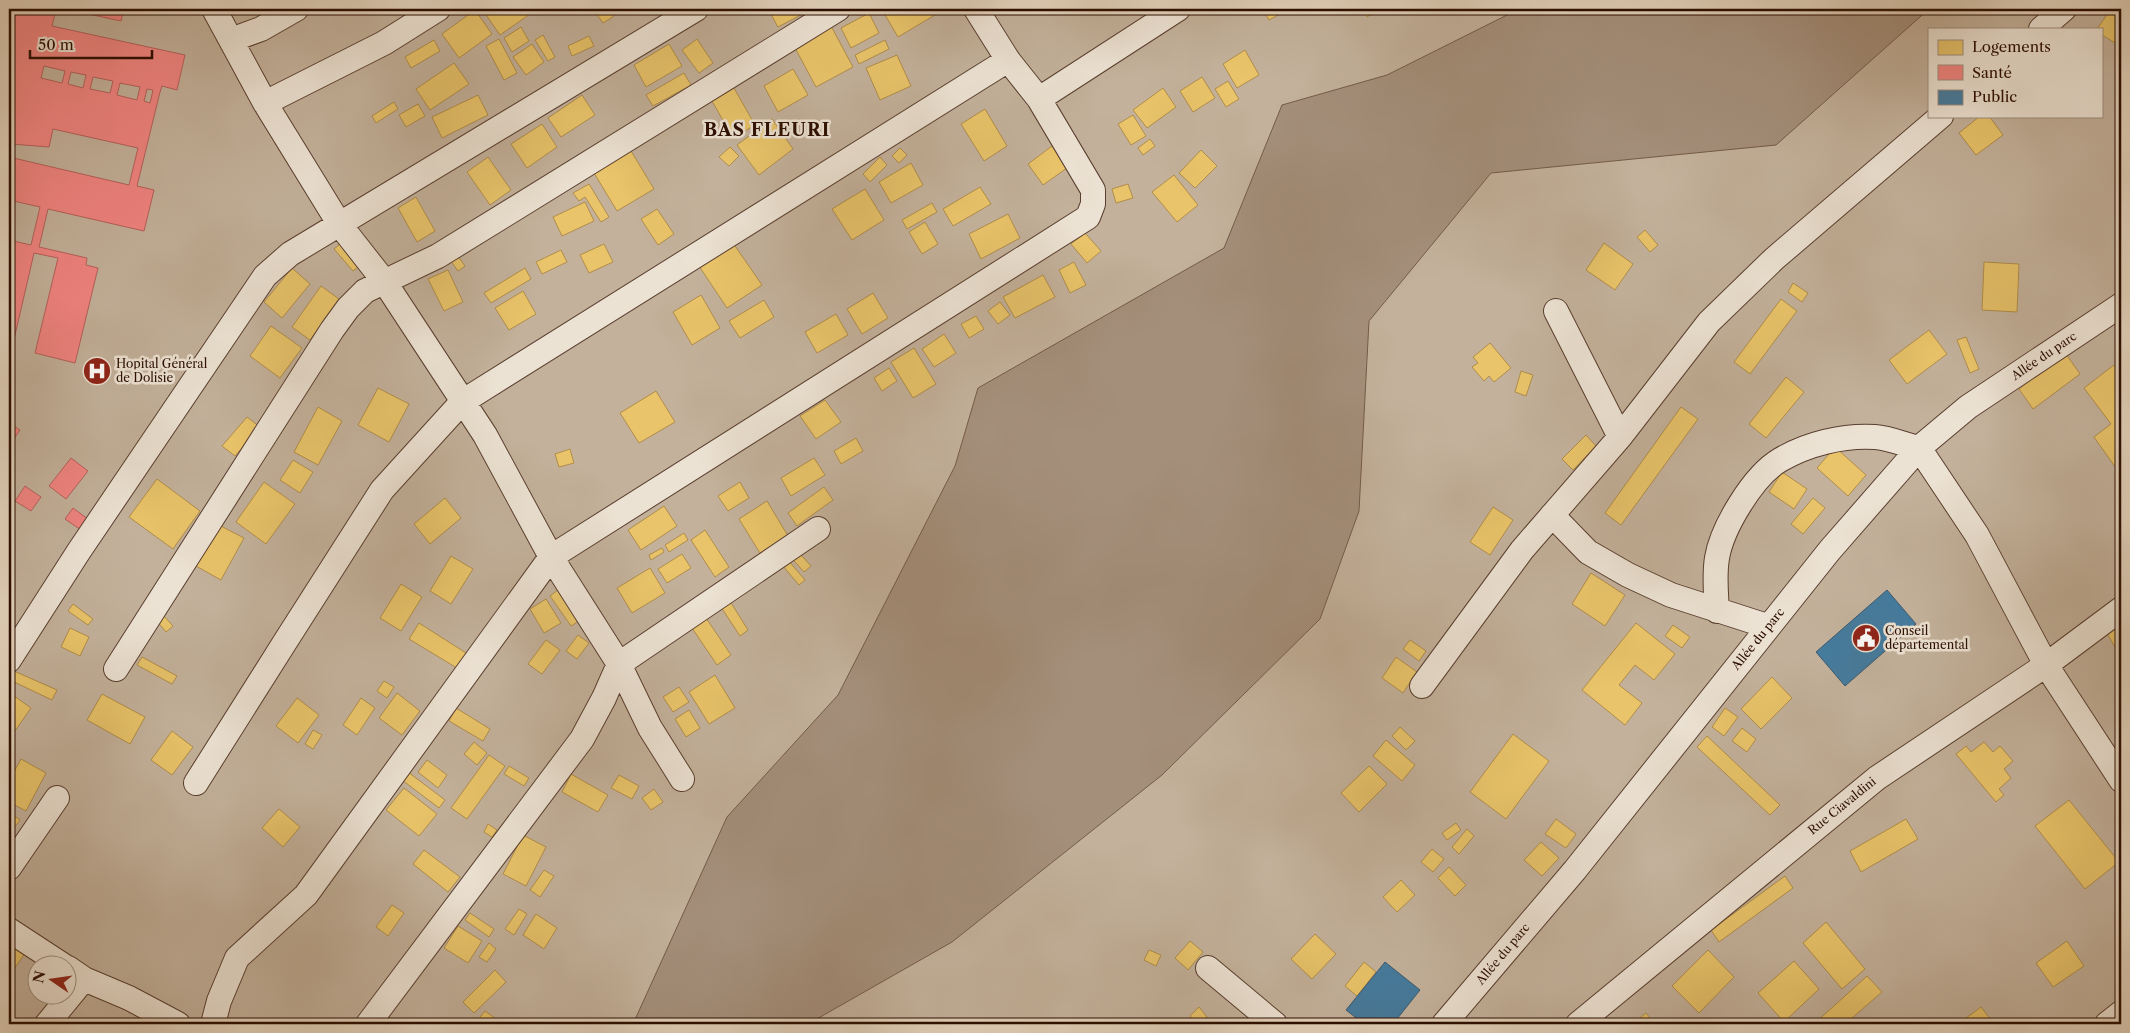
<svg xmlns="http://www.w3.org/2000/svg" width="2130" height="1033" viewBox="0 0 2130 1033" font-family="'Libre Caslon Text',serif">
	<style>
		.green { fill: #c3b19b; stroke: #775f4e; fill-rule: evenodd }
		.water { fill: #a48f7b; stroke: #745b4a }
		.homes { fill: #e9c46a; stroke: #b08d4a }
		.health { fill: #f28482; stroke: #b6605b; fill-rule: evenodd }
		.public { fill: #457b9d; stroke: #3d5a6e }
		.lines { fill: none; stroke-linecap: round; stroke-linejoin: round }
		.minor-casing { stroke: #593e2f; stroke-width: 26 }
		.minor { stroke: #ece2d3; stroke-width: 24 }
		.labels { text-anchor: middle; stroke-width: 5; stroke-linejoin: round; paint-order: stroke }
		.street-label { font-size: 12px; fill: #2b0d00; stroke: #ece2d3 }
		.poi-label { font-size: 12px; fill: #2b0d00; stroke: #ece2d3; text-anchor: start }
		.district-label { font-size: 18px; font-weight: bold; letter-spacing: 1px; fill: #2b0d00; stroke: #ece2d3 }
	</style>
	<rect width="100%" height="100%" fill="#e2d2bb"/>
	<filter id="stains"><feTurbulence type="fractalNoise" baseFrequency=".004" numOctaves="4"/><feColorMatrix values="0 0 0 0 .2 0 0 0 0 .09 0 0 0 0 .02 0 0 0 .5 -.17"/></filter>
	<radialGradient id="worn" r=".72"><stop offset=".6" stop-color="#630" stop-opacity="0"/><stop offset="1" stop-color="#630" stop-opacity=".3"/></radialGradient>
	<!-- green -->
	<path class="green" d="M9 9H2121V1024H9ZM1929 29H2101V116H1929ZM38 966H68V996H38Z"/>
	<!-- water -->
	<path class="water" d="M1519 9H1929L1776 145 1491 173 1369 321 1359 511 1320 619 1162 775 952 942 808 1024H633L727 817 838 695 955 466 978 388 1224 248 1282 105 1387 75Z"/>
	<!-- homes -->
	<path class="homes" d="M482 9H531L533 12 500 35Z
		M593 9H610L614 16 603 23Z
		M768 9H812L778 27Z
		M891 9H945L898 37 884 13Z
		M1265 9H1289L1269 20 1263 10Z
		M1362 9H1380L1367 17Z
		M2111 9H2121V35L2115 43 2101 34V29H2097Z
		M475 10 492 34 459 58 442 34Z
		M869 13 879 33 851 48 841 28Z
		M831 26 853 67 816 87 794 46Z
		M521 27 529 41 512 52 504 38Z
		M543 35 555 57 548 61 535 40Z
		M589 36 594 46 572 56 568 46Z
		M499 39 517 73 504 80 486 46Z
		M697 39 713 63 699 73 682 50Z
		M434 40 440 51 411 68 405 57Z
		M885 40 889 49 859 64 855 55Z
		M532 44 544 62 526 75 513 57Z
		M669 44 682 66 646 87 634 65Z
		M1245 50 1259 75 1237 88 1223 64Z
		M897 55 911 86 880 100 866 68Z
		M454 63 469 84 430 110 416 89Z
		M793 69 808 95 778 112 764 86Z
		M684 73 691 85 653 106 646 95Z
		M1202 77 1215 98 1193 112 1180 91Z
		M1228 81 1239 99 1226 107 1215 89Z
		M734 88 755 125 733 138 712 101Z
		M1163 88 1176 107 1147 128 1133 110Z
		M478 95 488 115 442 138 432 117Z
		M582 95 595 115 561 137 548 118Z
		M394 102 398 109 376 123 372 116Z
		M418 104 425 116 406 127 399 115Z
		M985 109 1007 146 984 161 961 124Z
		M1133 115 1146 136 1131 145 1118 124Z
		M1980 116H1989L2003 135 1976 155 1959 133Z
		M772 119 793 149 759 175 737 145Z
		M542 124 557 147 527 168 511 144Z
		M1150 139 1155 146 1143 155 1138 148Z
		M1052 146 1067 168 1043 185 1028 164Z
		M730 147 739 156 729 166 719 157Z
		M900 148 907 155 899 163 892 156Z
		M1201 150 1217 166 1195 188 1179 173Z
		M631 151 654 189 617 211 594 173Z
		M488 157 511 190 490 205 467 172Z
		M880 157 887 165 870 182 863 174Z
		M911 163 923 185 891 203 879 182Z
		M1174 175 1198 205 1177 222 1152 192Z
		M589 184 609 217 601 222 585 197 579 201 573 193Z
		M1128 184 1133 198 1116 203 1112 189Z
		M980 187 991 204 953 226 943 209Z
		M865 189 884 220 852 240 832 209Z
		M416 197 435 231 417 242 398 208Z
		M585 202 594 221 562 236 553 217Z
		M932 203 937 212 907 229 902 220Z
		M657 209 674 234 658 245 641 219Z
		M1008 214 1020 238 981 259 969 234Z
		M925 222 938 244 922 254 909 232Z
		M1645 230 1658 245 1650 252 1637 237Z
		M1085 233 1101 251 1087 263 1071 244Z
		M345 240 364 262 353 271 334 249Z
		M733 243 762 285 727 308 699 266Z
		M1604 243 1633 264 1615 290 1586 270Z
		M604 244 613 262 589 273 580 255Z
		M561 250 567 262 542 274 536 262Z
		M457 255 465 266 458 271 450 260Z
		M1074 262 1086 285 1070 293 1059 270Z
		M1984 262 2019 264 2017 312 1982 310Z
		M292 268 310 284 282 318 264 302Z
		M525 268 531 279 491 303 484 293Z
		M448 270 463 302 444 311 428 279Z
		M1043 275 1055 297 1015 318 1003 297Z
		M1793 283 1808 293 1802 302 1788 292Z
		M321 286 339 299 310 340 292 327Z
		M523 291 536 314 509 330 495 308Z
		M873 293 888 318 862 334 847 309Z
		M701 295 720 328 692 345 673 312Z
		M1781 299 1797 311 1750 374 1734 362Z
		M764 300 774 317 740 338 729 321Z
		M1000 302 1010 315 998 324 988 311Z
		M836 314 848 335 817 353 805 332Z
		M976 316 984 329 969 338 961 324Z
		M271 326 302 348 280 378 250 356Z
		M1929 330 1947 354 1907 384 1889 360Z
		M944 334 956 353 934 367 922 349Z
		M1966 337 1979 369 1970 373 1957 340Z
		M1490 343 1511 368 1494 382 1489 376 1484 381 1472 367 1478 363 1473 357Z
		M914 348 936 384 913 398 891 362Z
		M2066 354 2080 374 2033 409 2019 389Z
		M2114 365 2121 375V469L2118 471 2094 437 2111 424 2084 388Z
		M889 368 897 381 882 391 874 378Z
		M1521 371 1533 375 1526 396 1515 392Z
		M1786 377 1804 392 1766 438 1749 424Z
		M378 388 409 404 389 442 358 425Z
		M656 391 675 422 639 443 620 413Z
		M825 400 841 422 816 439 800 416Z
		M318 407 342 421 318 465 294 452Z
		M1681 407 1698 419 1621 525 1605 513Z
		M247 417 260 427 235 456 222 446Z
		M1586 435 1596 446 1573 470 1562 459Z
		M856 438 863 451 841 464 834 451Z
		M1835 447 1866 475 1848 496 1817 468Z
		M570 449 574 463 559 467 555 454Z
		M814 458 825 475 791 496 781 478Z
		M293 460 313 472 300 493 280 480Z
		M1782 472 1807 489 1794 509 1769 492Z
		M157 479 200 511 173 549 129 517Z
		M264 482 295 504 266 544 236 522Z
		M740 482 749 498 728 511 718 496Z
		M824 487 833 500 797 526 788 513Z
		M445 498 461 518 430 544 414 524Z
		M1813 498 1825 508 1803 534 1791 524Z
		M767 501 788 536 760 553 739 519Z
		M664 506 677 526 641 550 628 530Z
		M1493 507 1513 520 1490 555 1470 542Z
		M219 525 244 538 221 580 196 566Z
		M705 530 729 567 715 577 691 540Z
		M684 533 688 540 669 552 665 545Z
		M794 547 811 566 804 572 787 553Z
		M662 548 664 552 651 560 649 555Z
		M682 554 691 568 667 583 658 569Z
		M783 554 805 580 799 585 777 559Z
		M451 556 473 569 451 604 430 591Z
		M650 568 665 593 632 613 617 588Z
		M1591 573 1625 595 1605 626 1572 604Z
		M401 584 422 597 401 631 380 618Z
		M563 586 585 617 571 626 550 596Z
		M728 598 748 630 740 636 719 604Z
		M546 599 561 623 544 633 530 609Z
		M73 604 93 619 88 625 68 611Z
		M163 615 173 626 166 632 156 620Z
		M704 615 731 655 717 665 690 625Z
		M2121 619V643L2115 647 2105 630Z
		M419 623 466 653 457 668 409 639Z
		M1636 623 1675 654 1654 680 1635 665 1619 685 1642 703 1625 725 1582 690Z
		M1673 625 1690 637 1682 648 1665 636Z
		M70 628 89 637 80 656 61 647Z
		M578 635 589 643 577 659 566 651Z
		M546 640 560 650 542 674 528 664Z
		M1410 640 1426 651 1419 661 1403 649Z
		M142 657 177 676 172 684 137 665Z
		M1396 657 1417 672 1403 693 1382 678Z
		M14 671 57 690 52 700 10 680Z
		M715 675 735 708 709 724 689 692Z
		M1772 677 1792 698 1761 729 1741 709Z
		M384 681 394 687 387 698 377 691Z
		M679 687 689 702 673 712 663 697Z
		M10 693 31 708 10 738 9 696Z
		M397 693 420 711 402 735 379 718Z
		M102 694 145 717 130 744 87 720Z
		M297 698 319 715 298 743 276 726Z
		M361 698 375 708 357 735 343 725Z
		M456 708 490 729 483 741 449 721Z
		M1725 708 1738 717 1724 736 1712 727Z
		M689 710 700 728 686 737 675 719Z
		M1400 727 1415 741 1406 750 1392 736Z
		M1742 728 1756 739 1747 752 1732 741Z
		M313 730 322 735 313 749 305 744Z
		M172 731 193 747 172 775 151 760Z
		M1513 734 1549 761 1506 819 1470 792Z
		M1707 736 1780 805 1770 815 1697 747Z
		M1386 740 1415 765 1402 781 1373 756Z
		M474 742 487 753 477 765 464 754Z
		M1984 742 1993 752 2000 746 2013 761 2004 769 2011 778 1999 789 2004 795 1996 802 1956 754 1966 746 1971 752Z
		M489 755 505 766 467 819 451 808Z
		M21 759 46 773 26 811 9 802V781Z
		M427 760 447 775 438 788 418 772Z
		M509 766 529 778 524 786 504 774Z
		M1369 766 1387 784 1359 812 1341 793Z
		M408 772 445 800 439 808 402 780Z
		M571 774 608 795 598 812 562 792Z
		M619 775 639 786 632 799 611 788Z
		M404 788 437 814 419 836 386 810Z
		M654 789 663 802 651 810 642 798Z
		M2069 800 2119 862 2085 889 2035 826Z
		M279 809 300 827 283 847 262 828Z
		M9 812 20 820 9 835Z
		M1556 819 1576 834 1566 848 1545 834Z
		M1906 819 1918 839 1861 872 1850 851Z
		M1456 823 1461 830 1447 840 1442 833Z
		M488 824 497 830 492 837 484 832Z
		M1467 829 1474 836 1459 854 1452 847Z
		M523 835 546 847 526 886 503 874Z
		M1541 842 1559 858 1542 876 1524 860Z
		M1432 849 1444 859 1433 872 1421 862Z
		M424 850 460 877 448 892 413 864Z
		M1449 867 1466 885 1455 896 1438 878Z
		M544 870 554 876 540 897 530 890Z
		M1785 876 1793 888 1719 942 1711 930Z
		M1401 880 1415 895 1397 912 1383 897Z
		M392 905 404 913 388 936 376 927Z
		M519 909 527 914 514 935 505 929Z
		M470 913 494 929 489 937 465 920Z
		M536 914 557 928 544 949 523 935Z
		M1826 922 1865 969 1842 989 1803 943Z
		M458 926 482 941 468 963 444 948Z
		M1315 934 1336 954 1312 979 1291 959Z
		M1190 941 1203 952 1188 970 1175 958Z
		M2067 941 2084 966 2053 987 2036 963Z
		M489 943 496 949 487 962 479 957Z
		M14 946 25 953 12 972 9 969V954Z
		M1149 950 1161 955 1156 966 1144 960Z
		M1708 950 1734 977 1699 1013 1672 986Z
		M1794 961 1819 989 1784 1022 1758 993Z
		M1364 962 1376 972 1357 996 1345 986Z
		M495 970 506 982 474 1013 463 1002Z
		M1867 976 1882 992 1845 1024H1814Z
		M1199 1007 1207 1017 1197 1024 1190 1016Z
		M1981 1007 1994 1024H1958Z
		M485 1011 496 1019 492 1024H481L477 1021Z
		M1646 1013 1655 1024H1633Z
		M386 1016 401 1024H382Z"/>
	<!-- health -->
	<path class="health" d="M9 9H56L52 26 185 55 177 90 162 86 160 92 137 186 154 190 144 231 48 209 39 247 87 258 86 265 98 268 75 363 35 353 58 258 34 253 12 348 9 347V240L31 245 40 207 9 200V157L129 185 138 148 53 129 49 147 11 144 9 154ZM44 66 65 71 62 83 41 78ZM71 72 86 75 83 88 68 84ZM93 77 113 81 110 93 90 89ZM120 83 140 87 137 100 117 95ZM147 89 153 90 150 103 144 101Z
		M65 9H124L121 21Z
		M9 423 20 430 9 446Z
		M71 458 88 471 66 499 49 486Z
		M25 486 41 497 31 511 15 501Z
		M73 508 88 519 81 530 65 519Z"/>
	<!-- public -->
	<path class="public" d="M1887 590 1916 624 1845 686 1816 652Z
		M1385 962 1420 990 1393 1024H1364L1346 1010Z"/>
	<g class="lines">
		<defs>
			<path id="minor" d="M214 9 265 103 340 225 384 281 485 435 551 557 619 664 650 728 682 779
				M2041 29 2064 9
				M231 40 261 29 296 9
				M1039 99 1178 9
				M265 103 384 43 438 9
				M1556 311 1620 437
				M1552 515 1588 552 1628 575 1671 595 1767 626
				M1717 611C1716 593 1714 576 1717 558 1722 528 1753 476 1780 460 1807 444 1843 435 1875 437 1890 438 1905 445 1919 448L1977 535 2046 665 2121 780
				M9 660 79 551 265 276 290 254 696 9
				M116 669 332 330 348 308 365 291 438 256 838 9
				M1422 686 1522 550 1620 437 1709 322 1774 259 1941 116
				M196 783 285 642 382 490 462 402 1008 60
				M9 868 57 798
				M9 930 64 966
				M68 968 84 979 129 998 178 1024
				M1208 968 1275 1024
				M47 1024 84 979
				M213 1024 219 1001 237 958 306 895 551 557 1088 217 1093 204V190L1039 99 1008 60 976 9
				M368 1024 582 739 604 698 619 664 818 529
				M1444 1024 1575 870 1830 550 1919 448 1968 407 2121 305
				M1578 1024 1877 778 2046 665 2121 609
				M2107 1024 2121 1013"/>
		</defs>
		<!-- minor casing -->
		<use href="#minor" class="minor-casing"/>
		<!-- minor -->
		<use href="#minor" class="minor"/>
	</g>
	<!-- icons -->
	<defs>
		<symbol id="hospital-disc" viewBox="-11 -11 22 22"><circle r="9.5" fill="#8f2418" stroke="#ece2d3"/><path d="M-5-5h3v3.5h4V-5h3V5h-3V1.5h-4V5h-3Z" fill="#fff"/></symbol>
		<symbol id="civic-disc" viewBox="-11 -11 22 22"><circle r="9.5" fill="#8f2418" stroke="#ece2d3"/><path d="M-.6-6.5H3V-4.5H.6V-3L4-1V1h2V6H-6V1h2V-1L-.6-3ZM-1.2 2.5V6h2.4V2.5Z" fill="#fff"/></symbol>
	</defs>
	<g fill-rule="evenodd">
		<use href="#hospital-disc" x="81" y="355" width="32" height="32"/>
		<use href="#civic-disc" x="1850" y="622" width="32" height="32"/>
	</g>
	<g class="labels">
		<!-- street labels -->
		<g class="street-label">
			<text transform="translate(2044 356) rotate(-34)" y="4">Allée du parc</text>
			<text transform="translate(1758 639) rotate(-51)" y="4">Allée du parc</text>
			<text transform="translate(1842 806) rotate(-39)" y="4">Rue Ciavaldini</text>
			<text transform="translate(1503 954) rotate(-50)" y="4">Allée du parc</text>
		</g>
		<!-- poi labels -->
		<g class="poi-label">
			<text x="116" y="368">Hopital Général<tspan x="116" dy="14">de Dolisie</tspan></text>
			<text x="1885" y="635">Conseil<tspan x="1885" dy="14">départemental</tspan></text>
		</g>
		<!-- district labels -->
		<g class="district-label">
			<text x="767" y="136">BAS FLEURI</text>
		</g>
	</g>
	<!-- margin -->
	<rect width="2130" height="1033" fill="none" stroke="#e2d2bb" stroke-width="30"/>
	<rect x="10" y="10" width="2110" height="1013" fill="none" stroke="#2b0d00" stroke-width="2.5"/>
	<rect x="15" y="15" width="2100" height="1003" fill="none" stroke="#2b0d00"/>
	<!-- legend -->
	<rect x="1928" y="28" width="175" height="90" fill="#ece2d3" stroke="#9f8d7f"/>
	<rect x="1938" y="40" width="25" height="15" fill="#e9c46a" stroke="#9f8d7f"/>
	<text x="1972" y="52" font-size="15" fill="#2b0d00">Logements</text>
	<rect x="1938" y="65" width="25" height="15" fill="#f28482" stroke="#9f8d7f"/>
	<text x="1972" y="78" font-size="15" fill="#2b0d00">Santé</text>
	<rect x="1938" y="90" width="25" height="15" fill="#457b9d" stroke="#9f8d7f"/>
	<text x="1972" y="102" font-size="15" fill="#2b0d00">Public</text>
	<!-- north arrow -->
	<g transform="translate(52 980) rotate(283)"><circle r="24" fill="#ece2d3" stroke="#9f8d7f"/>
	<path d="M0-4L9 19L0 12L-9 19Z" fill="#8f2418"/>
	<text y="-8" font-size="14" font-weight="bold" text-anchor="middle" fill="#2b0d00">N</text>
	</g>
	<!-- scale -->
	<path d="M30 50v8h122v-8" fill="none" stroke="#2b0d00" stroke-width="2.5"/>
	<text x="38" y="50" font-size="15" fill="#2b0d00" stroke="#ece2d3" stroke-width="4" paint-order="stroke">50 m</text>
	<rect width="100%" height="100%" filter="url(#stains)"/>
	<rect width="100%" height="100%" fill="url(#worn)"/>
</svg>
